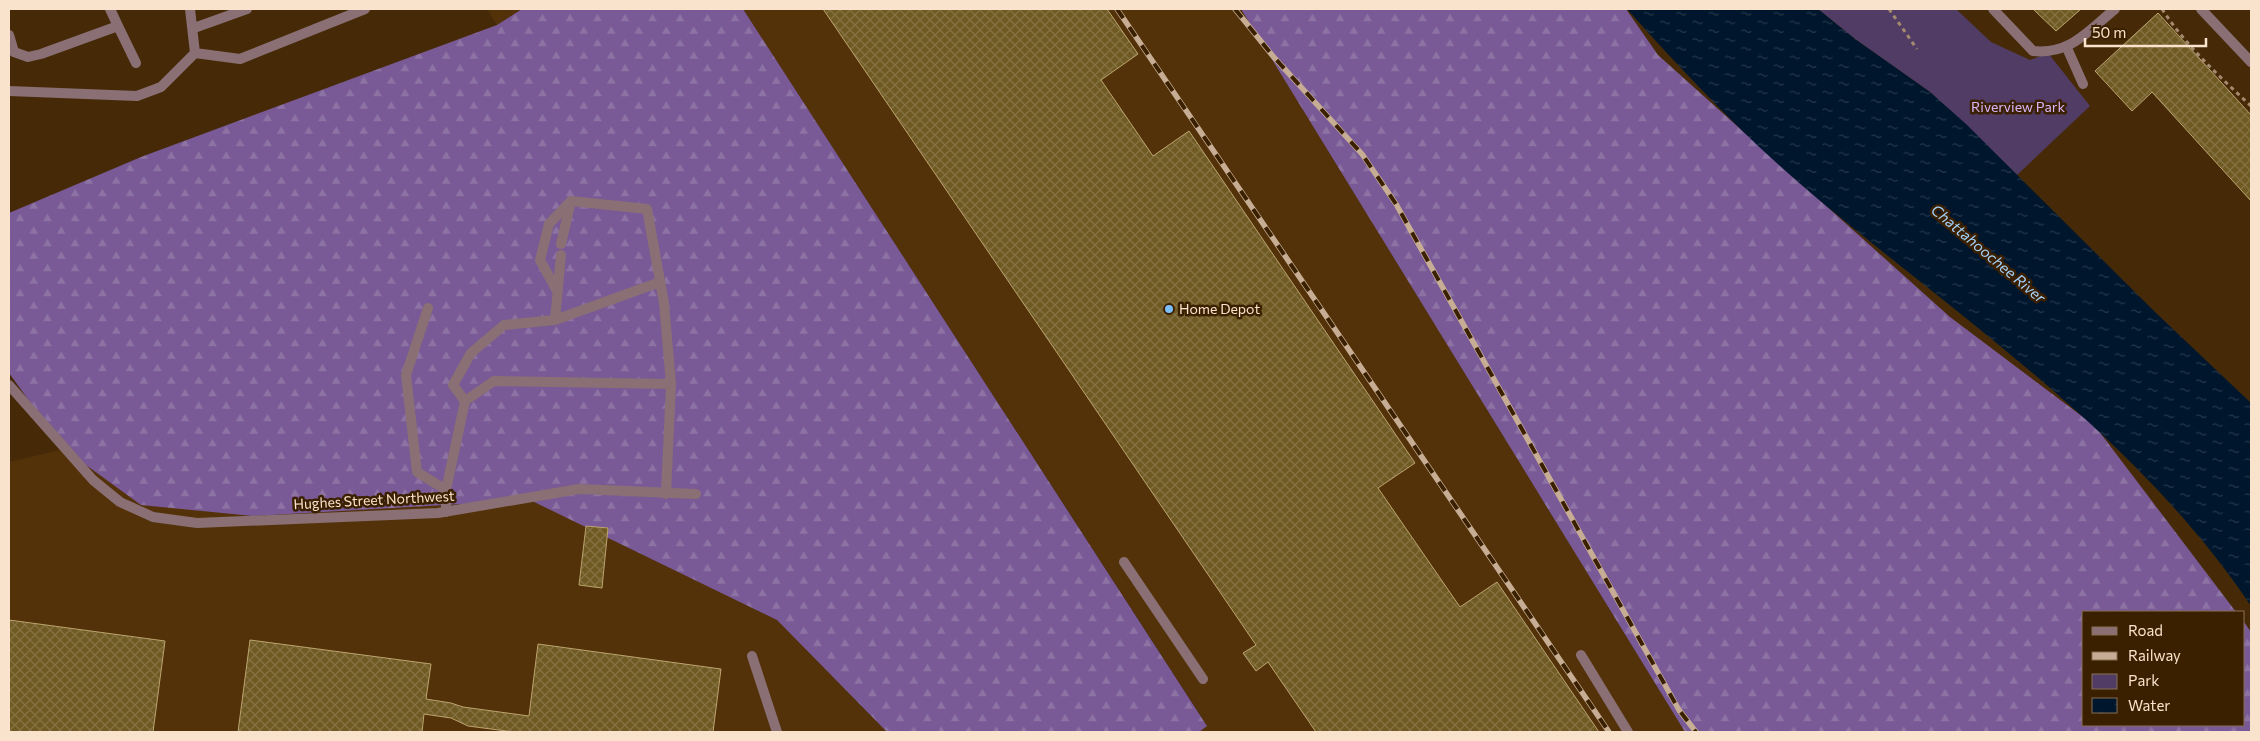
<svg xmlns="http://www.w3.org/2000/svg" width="2260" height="741" viewBox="0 0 2260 741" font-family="Commissioner,sans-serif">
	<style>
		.built { fill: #53320a }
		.forest { fill: url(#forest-firs) }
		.park { fill: #503c64 }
		.water { fill: url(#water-ripples) }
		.building { fill: url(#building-cross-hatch); stroke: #bca46e }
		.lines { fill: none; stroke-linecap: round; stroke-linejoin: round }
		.path { stroke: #a48a6e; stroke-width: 3; stroke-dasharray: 4 4; stroke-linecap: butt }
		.service { stroke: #8a6f74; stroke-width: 10 }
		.minor { stroke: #8a6f74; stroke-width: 10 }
		.tertiary { stroke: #8a6f74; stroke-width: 10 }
		.rail-casing { stroke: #c6ad94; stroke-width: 5.5 }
		.rail { stroke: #3b2000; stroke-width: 4; stroke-dasharray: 11; stroke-linecap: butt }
		.poi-dot { fill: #7cbef9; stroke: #3b2000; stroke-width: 2 }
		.labels { text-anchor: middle; stroke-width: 5; stroke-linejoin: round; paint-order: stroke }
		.park-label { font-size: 14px; fill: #d8b6fc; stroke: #3b2000 }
		.poi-label { font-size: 14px; fill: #fae3cd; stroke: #3b2000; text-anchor: start }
		.street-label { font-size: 14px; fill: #fae3cd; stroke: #3b2000 }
		.water-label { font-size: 15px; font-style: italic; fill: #a4d2fc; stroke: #3b2000 }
	</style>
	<defs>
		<pattern id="forest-firs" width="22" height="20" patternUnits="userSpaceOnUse" patternTransform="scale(1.25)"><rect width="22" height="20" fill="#795a96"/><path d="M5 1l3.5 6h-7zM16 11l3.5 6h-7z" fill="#8d72a4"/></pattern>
		<pattern id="water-ripples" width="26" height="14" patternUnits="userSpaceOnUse" patternTransform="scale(1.25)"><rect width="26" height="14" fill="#00162d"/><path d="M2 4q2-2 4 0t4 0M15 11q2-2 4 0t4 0" fill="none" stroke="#26384a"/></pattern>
		<pattern id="building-cross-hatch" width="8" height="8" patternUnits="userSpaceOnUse" patternTransform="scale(1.25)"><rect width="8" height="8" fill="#705a24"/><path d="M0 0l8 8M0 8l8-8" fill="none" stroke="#857243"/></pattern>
	</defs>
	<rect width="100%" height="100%" fill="#462a08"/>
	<!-- built -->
	<path class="built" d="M487 9H522L497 25Z
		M743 9H1241L1685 732H1199L1207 725Z
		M64 449 530 500 777 620 887 732H9V462Z"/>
	<!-- forest -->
	<path class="forest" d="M522 9H743L1207 726 1199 732H887L777 620 530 500 253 516 141 505 64 449 9 373V213L141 157 497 25Z
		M1241 9H1626L1658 55 1950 317 2095 426 2236 612H2084V725H2244V622L2251 632V732H1685Z"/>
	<!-- park -->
	<path class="park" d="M1818 9H1956L1991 42 2030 60 2048 53 2090 106 2017 175 1930 92 1855 39Z"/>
	<!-- water -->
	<path class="water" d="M1627 9H1818L1855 39 1930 92 1966 124 2155 312 2251 403V606C2139 439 1970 326 1818 199 1748 141 1687 76 1627 9Z"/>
	<!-- building -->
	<path class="building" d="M823 9H1107L1138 54 1101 80 1153 156 1189 131 1415 463 1378 488 1460 607 1497 582 1599 732H1316L1268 662 1256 671 1243 653 1256 645Z
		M2033 9H2081L2056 31Z
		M2158 13 2251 115V201L2152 92 2132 111 2095 71Z
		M586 526 608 528 602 588 579 585Z
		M9 620 165 641 153 732H9Z
		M250 640 431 664 426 699 451 703 463 707 529 716 538 644 721 669 713 732H514L468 726 451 718 424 714 422 732H238Z"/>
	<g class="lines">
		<!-- path -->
		<path class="path" d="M1889 9 1917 49
			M2162 9C2186 46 2219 76 2251 106"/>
		<!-- service -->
		<path class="service" d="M1993 9 2033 51C2070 55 2088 31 2115 9
			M118 26 136 63
			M194 28 247 9
			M9 35 14 52 28 57 41 54 118 26 110 9
			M2067 48 2083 84
			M195 53 240 59 365 9
			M9 91 137 96 161 87 195 53 190 9
			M561 244 571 201 647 209 664 303 671 384 666 494
			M557 291 540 260 549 224 570 202
			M428 308 406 375 417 472 446 490
			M555 320 660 282
			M465 401 494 381 671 384
			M446 512V490L465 401 453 385 471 353 504 325 555 320 561 255
			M1124 562 1203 679
			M1581 655 1628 732
			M752 656 777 732"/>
		<!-- minor -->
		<path class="minor" d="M9 385 93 480 120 502 153 517 197 523 438 513 579 489 696 494"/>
		<!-- tertiary -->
		<path class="tertiary" d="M2201 9 2251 62"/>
		<defs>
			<path id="rail" d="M1117 9 1609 732
				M1235 9 1272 55 1362 154 1396 204 1679 710 1696 732"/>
		</defs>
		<!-- rail casing -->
		<use href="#rail" class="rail-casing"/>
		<!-- rail -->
		<use href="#rail" class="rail"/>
	</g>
	<!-- markers -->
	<circle class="poi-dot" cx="1169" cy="309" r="5"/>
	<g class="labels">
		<!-- park labels -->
		<g class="park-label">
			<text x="2018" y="112">Riverview Park</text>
		</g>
		<!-- poi labels -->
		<g class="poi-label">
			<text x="1179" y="314">Home Depot</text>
		</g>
		<!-- street labels -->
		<g class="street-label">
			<text transform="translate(374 500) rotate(-3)" y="5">Hughes Street Northwest</text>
		</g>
		<!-- water labels -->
		<g class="water-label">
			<text transform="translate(1988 254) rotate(40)" y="5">Chattahoochee River</text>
		</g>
	</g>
	<!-- border -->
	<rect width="2260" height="741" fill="none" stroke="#fae3cd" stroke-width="20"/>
	<!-- legend -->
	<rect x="2082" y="611" width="162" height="115" fill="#3b2000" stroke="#876e52"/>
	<rect x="2092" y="627" width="25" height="8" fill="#8a6f74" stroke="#876e52"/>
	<text x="2128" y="636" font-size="15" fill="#fae3cd">Road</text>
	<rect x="2092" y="652" width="25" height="8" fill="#c6ad94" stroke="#876e52"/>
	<text x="2128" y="661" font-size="15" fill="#fae3cd">Railway</text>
	<rect x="2092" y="674" width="25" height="15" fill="#503c64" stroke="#876e52"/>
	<text x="2128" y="686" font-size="15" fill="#fae3cd">Park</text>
	<rect x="2092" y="698" width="25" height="15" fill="url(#water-ripples)" stroke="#876e52"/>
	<text x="2128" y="711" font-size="15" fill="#fae3cd">Water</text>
	<!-- scale -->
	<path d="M2085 38v8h121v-8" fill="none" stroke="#fae3cd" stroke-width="2.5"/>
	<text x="2092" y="38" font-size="15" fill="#fae3cd" stroke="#3b2000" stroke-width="4" paint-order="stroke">50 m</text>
</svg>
